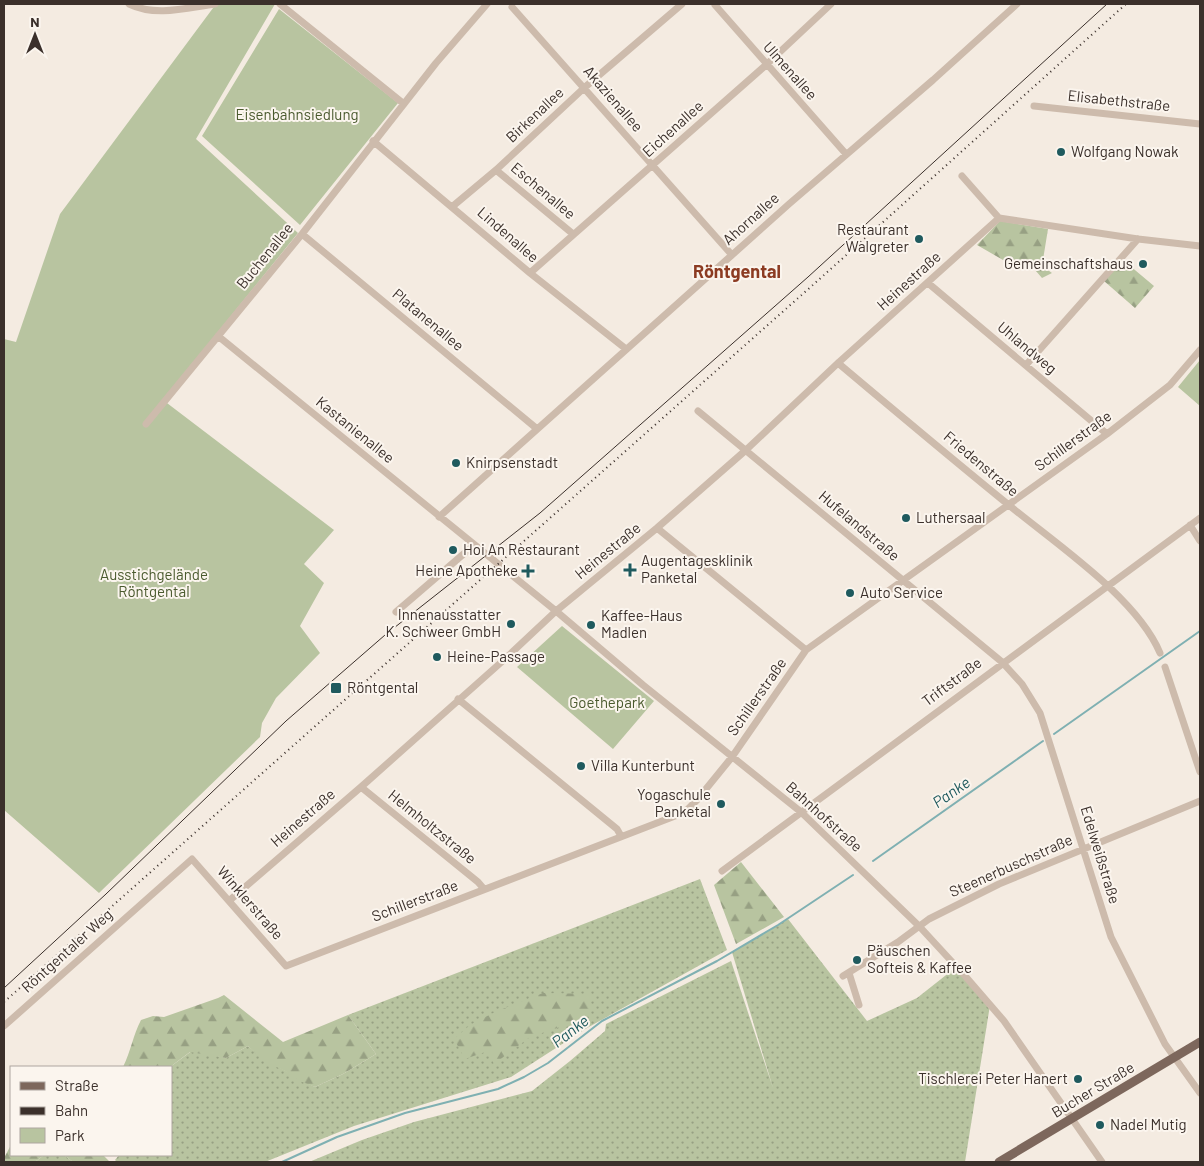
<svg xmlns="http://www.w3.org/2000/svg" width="1204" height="1166" viewBox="0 0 1204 1166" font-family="Barlow,sans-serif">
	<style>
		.grass { fill: url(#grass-dots) }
		.forest { fill: url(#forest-firs) }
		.green { fill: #b8c4a0 }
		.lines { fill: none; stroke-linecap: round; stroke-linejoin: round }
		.stream { stroke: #7fb0b2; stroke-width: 2 }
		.minor { stroke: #cdbbac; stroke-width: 7 }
		.major { stroke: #7d675c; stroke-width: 9 }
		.tram { stroke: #3b302b; stroke-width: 1 }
		.rail { stroke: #3b302b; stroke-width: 2; stroke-dasharray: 1 4; stroke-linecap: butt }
		.poi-dot { fill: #1f5a5e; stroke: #fbf5ee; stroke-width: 2 }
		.labels { text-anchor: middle; stroke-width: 4; stroke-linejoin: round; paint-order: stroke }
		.street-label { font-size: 15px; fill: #3b302b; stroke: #fbf5ee }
		.park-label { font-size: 15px; fill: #4a5a2e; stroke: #fbf5ee }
		.poi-label { font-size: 15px; fill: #3b302b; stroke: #fbf5ee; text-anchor: start }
		.water-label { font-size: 16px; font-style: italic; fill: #1f5a5e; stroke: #fbf5ee }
		.quarter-label { font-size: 18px; font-weight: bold; fill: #8c3b22; stroke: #fbf5ee }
	</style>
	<defs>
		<pattern id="grass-dots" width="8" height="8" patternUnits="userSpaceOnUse" patternTransform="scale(1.25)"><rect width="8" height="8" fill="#b8c4a0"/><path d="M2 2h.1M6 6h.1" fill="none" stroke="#97a083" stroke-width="1.8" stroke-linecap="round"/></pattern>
		<pattern id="forest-firs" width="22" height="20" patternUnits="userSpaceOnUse" patternTransform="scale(1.25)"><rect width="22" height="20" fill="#b8c4a0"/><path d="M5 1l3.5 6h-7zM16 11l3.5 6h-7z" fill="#97a083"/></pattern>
	</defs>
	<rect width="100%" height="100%" fill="#f4ebe1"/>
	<!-- grass -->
	<path class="grass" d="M700 879 727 950 587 1028 511 1077 354 1126 265 1162H117L115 1160 119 1155H171L170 1067 193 1050 226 1058 248 1046C262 1058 268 1062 284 1070 295 1076 304 1082 315 1087L343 1074 376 1054 348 1015Z
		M788 919 867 1021 917 998 955 968 990 1005 965 1162H309L362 1140 414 1122 532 1091 570 1061 605 1031 606 1024 731 961 773 1088 732 952Z
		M44 1155H64L73 1162H35Z"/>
	<!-- forest -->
	<path class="forest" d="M1000 221 1048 229 1042 266 1052 273 1042 278 1029 263 1010 264 977 245Z
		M1123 260 1154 286 1135 308 1104 281Z
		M741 862 784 917 736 944 714 885Z
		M543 993 593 994 587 1018 530 1037 494 1064 488 1051 465 1059 454 1039 470 1025 495 1012Z
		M224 995 283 1042 348 1015 376 1054 343 1074 315 1087 300 1081 285 1071 264 1061 248 1046 226 1058 190 1052 170 1067H123C131 1051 133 1035 141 1020L153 1016 164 1017 218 998Z
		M11 1145V1155H44L35 1162H4V1158Z
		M64 1155H103L110 1162H73Z"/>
	<!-- green -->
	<path class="green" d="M216 4H275L196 139 298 233 163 400 334 530 304 564 324 583 300 626 320 653 276 698 262 723 260 737 99 893 4 810V339L16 342 60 214Z
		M279 9 398 103 300 225 202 136Z
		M1200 360V406L1178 387Z
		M562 626 654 701 613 749 517 667Z"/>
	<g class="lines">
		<!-- stream -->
		<path class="stream" d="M1054 734 1200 631
			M873 861 1043 741
			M282 1162 337 1137 405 1113 498 1089 524 1077 548 1063 602 1021 717 961 778 925 853 875"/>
		<!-- minor -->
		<path class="minor" d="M129 4C156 17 186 8 215 4
			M280 4 404 104
			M715 5 846 154
			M512 7 732 255
			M1034 106 1200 124
			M373 141 530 273 626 349
			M496 170 573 234
			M962 176 999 218
			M453 206 496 170 584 88 682 4
			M302 234 536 428
			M530 273 766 65 831 4
			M928 283 1107 434
			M218 336 556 611 643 685 801 812 919 926 966 977 1004 1021 1102 1162
			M838 363C895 411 952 459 1010 506 1056 544 1137 598 1160 653
			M1026 365 1138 239
			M698 411 1002 662 1022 684 1040 713 1111 937 1165 1044 1200 1093
			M146 424 302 234 436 63 487 4
			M439 517 789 204 933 80 1017 4
			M1190 525 1200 541
			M657 528 806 650
			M396 612 474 545
			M1165 667 1200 772
			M458 699 617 829 621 836
			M361 787 478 882 484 889
			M722 871 1200 518
			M230 900 361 787 506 658 556 611 657 528 746 450 838 363 999 218 1138 239 1200 246
			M849 973 859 1005
			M843 976 898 942 929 919 999 884 1200 801
			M4 1026 192 859 286 966 675 816 687 810 697 800 732 757 806 650 1107 434 1170 385 1200 350"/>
		<!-- major -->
		<path class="major" d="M999 1162 1200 1042"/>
		<!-- tram -->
		<path class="tram" d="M4 988 106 894 286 721 385 635 540 513 808 277 1107 4"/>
		<!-- rail -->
		<path class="rail" d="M4 1002 814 284 1126 4"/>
	</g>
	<!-- markers -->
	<g class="poi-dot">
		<circle cx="1061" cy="152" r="5"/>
		<circle cx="919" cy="239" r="5"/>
		<circle cx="1143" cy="264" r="5"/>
		<circle cx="456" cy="463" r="5"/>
		<circle cx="906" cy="518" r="5"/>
		<circle cx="453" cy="550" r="5"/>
		<path d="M627.5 562.5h5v5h5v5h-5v5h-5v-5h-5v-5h5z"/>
		<path d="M525.5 563.5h5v5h5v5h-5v5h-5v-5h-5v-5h5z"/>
		<circle cx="850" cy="593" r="5"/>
		<circle cx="511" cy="624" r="5"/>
		<circle cx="591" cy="625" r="5"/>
		<circle cx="437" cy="657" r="5"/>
		<rect x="330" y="682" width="12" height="12" rx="2.5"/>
		<circle cx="581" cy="766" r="5"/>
		<circle cx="721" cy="804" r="5"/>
		<circle cx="857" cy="960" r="5"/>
		<circle cx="1078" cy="1079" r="5"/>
		<circle cx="1100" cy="1125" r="5"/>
	</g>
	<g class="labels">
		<!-- street labels -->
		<g class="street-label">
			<text transform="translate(790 71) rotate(48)" y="5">Ulmenallee</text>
			<text transform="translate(613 99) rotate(49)" y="5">Akazienallee</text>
			<text transform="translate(1119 101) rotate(6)" y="5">Elisabethstraße</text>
			<text transform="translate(535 115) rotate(-43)" y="5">Birkenallee</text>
			<text transform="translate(673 129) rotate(-42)" y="5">Eichenallee</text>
			<text transform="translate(543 191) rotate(40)" y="5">Eschenallee</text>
			<text transform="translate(751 219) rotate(-42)" y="5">Ahornallee</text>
			<text transform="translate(508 235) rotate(41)" y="5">Lindenallee</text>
			<text transform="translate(265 256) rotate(-51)" y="5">Buchenallee</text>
			<text transform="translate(909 281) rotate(-42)" y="5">Heinestraße</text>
			<text transform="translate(428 320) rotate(40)" y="5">Platanenallee</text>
			<text transform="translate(1027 348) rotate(40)" y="5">Uhlandweg</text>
			<text transform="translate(355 430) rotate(39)" y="5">Kastanienallee</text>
			<text transform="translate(1073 441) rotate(-36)" y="5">Schillerstraße</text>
			<text transform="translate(981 464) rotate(40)" y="5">Friedenstraße</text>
			<text transform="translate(859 526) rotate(40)" y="5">Hufelandstraße</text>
			<text transform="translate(608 551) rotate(-39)" y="5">Heinestraße</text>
			<text transform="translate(952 682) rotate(-37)" y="5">Triftstraße</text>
			<text transform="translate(757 697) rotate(-55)" y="5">Schillerstraße</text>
			<text transform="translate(824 817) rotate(42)" y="5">Bahnhofstraße</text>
			<text transform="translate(303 818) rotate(-41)" y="5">Heinestraße</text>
			<text transform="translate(432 827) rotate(39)" y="5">Helmholtzstraße</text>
			<text transform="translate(1100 855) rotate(73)" y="5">Edelweißstraße</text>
			<text transform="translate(1011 866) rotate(-24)" y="5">Steenerbuschstraße</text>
			<text transform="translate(415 901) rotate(-21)" y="5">Schillerstraße</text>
			<text transform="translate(250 903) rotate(49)" y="5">Winklerstraße</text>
			<text transform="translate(67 951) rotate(-42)" y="5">Röntgentaler Weg</text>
			<text transform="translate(1093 1090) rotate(-31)" y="5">Bucher Straße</text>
		</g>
		<!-- park labels -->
		<g class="park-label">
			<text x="297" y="120">Eisenbahnsiedlung</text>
			<text x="154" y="580">Ausstichgelände<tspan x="154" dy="17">Röntgental</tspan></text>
			<text x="607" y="708">Goethepark</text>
		</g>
		<!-- poi labels -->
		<g class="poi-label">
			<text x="1071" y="157">Wolfgang Nowak</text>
			<text x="909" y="235" text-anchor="end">Restaurant<tspan x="909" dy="17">Walgreter</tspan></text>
			<text x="1133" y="269" text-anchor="end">Gemeinschaftshaus</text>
			<text x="466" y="468">Knirpsenstadt</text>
			<text x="916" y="523">Luthersaal</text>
			<text x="463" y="555">Hoi An Restaurant</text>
			<text x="641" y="566">Augentagesklinik<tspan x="641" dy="17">Panketal</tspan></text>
			<text x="518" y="576" text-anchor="end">Heine Apotheke</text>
			<text x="860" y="598">Auto Service</text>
			<text x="501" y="620" text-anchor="end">Innenausstatter<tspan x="501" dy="17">K. Schweer GmbH</tspan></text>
			<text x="601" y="621">Kaffee-Haus<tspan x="601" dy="17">Madlen</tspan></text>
			<text x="447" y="662">Heine-Passage</text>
			<text x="347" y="693">Röntgental</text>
			<text x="591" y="771">Villa Kunterbunt</text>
			<text x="711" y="800" text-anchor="end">Yogaschule<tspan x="711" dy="17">Panketal</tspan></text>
			<text x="867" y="956">Päuschen<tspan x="867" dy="17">Softeis &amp; Kaffee</tspan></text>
			<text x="1068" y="1084" text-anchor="end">Tischlerei Peter Hanert</text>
			<text x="1110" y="1130">Nadel Mutig</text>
		</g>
		<!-- water labels -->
		<g class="water-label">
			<text transform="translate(951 792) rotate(-35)" y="6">Panke</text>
			<text transform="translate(570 1031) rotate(-38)" y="6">Panke</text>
		</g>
		<!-- quarter labels -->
		<g class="quarter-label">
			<text x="737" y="278">Röntgental</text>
		</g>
	</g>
	<!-- border -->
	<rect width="1204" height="1166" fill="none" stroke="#3b302b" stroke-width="10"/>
	<!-- legend -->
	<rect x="10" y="1066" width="162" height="90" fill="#fbf5ee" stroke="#aea6a0"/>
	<rect x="20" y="1082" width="25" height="8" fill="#7d675c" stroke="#aea6a0"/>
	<text x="55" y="1091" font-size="15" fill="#3b302b">Straße</text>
	<rect x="20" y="1107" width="25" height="8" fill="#3b302b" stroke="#aea6a0"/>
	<text x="55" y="1116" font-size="15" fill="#3b302b">Bahn</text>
	<rect x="20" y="1128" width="25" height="15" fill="#b8c4a0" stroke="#aea6a0"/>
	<text x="55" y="1141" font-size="15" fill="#3b302b">Park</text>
	<!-- north arrow -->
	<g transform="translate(35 35)" stroke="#fbf5ee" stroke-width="4" paint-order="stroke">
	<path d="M0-4L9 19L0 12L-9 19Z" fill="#3b302b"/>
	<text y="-8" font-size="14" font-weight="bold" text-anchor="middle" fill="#3b302b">N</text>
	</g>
</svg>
